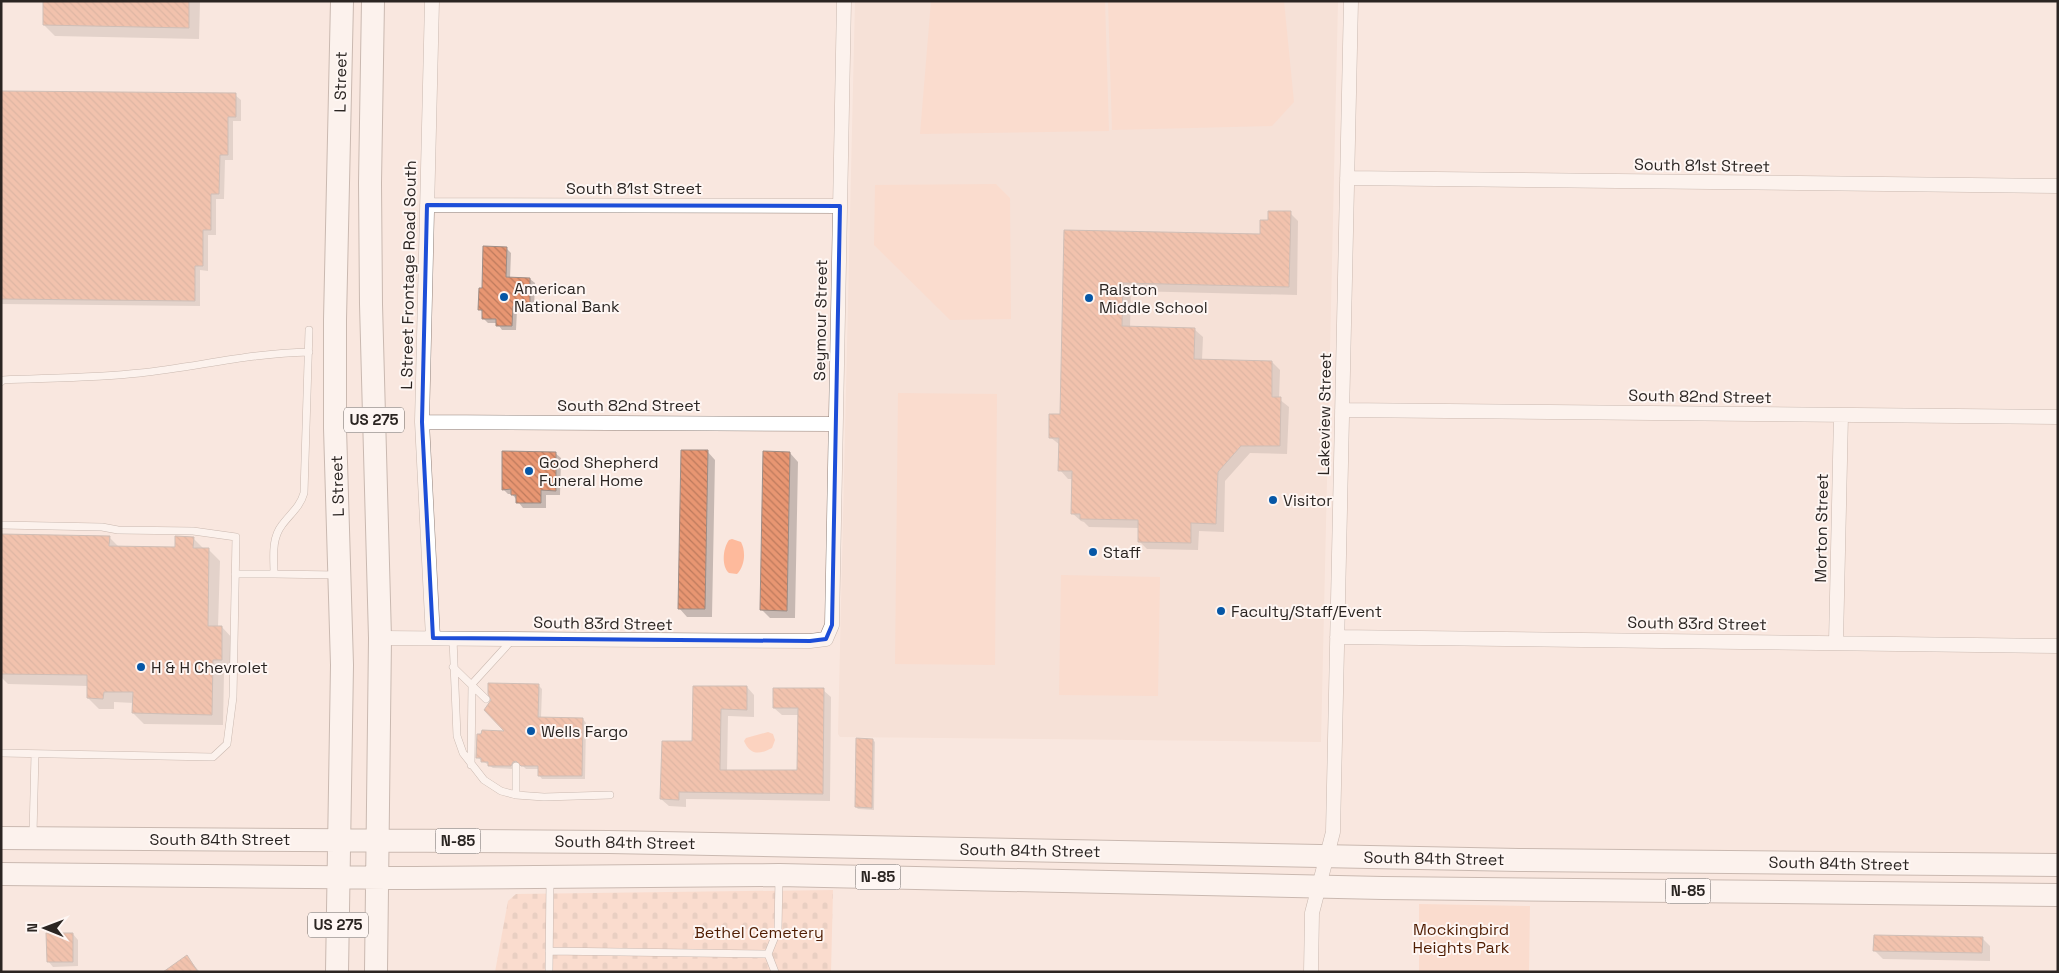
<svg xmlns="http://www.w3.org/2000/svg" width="2059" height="973" viewBox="0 0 2059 973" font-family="'Space Grotesk',sans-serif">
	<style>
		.built { fill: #f2d9ce }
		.green { fill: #facebb }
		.cemetery { fill: url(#cemetery-stones) }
		.water { fill: #feba9c }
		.shadow { fill: #0003 }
		.building { fill: url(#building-back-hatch); stroke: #9d8d86 }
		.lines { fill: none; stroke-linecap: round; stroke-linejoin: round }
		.service-casing { stroke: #908079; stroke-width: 8 }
		.minor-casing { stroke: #908079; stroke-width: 15 }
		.primary-casing { stroke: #908079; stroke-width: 24 }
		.service { stroke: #fff; stroke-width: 7 }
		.minor { stroke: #fff; stroke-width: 14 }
		.primary { stroke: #fff; stroke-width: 22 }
		.marked { fill: none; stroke: #1d4ed8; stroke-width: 4; stroke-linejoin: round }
		.poi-dot { fill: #0657a6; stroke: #fef6f3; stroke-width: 2 }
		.labels { text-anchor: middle; stroke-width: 4; stroke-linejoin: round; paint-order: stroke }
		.shield { fill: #fef6f3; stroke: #6a6461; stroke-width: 1 }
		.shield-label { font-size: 15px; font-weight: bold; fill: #2b2522 }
		.street-label { font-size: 16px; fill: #2b2522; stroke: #fef6f3 }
		.poi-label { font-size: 16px; fill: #2b2522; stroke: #fef6f3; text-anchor: start }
		.park-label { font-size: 16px; fill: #501d02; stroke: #fef6f3 }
	</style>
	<defs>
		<pattern id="cemetery-stones" width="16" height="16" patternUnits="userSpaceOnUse" patternTransform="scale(1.25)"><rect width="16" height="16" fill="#facebb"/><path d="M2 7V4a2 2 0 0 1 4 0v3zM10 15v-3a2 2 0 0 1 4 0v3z" fill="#d6b1a0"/></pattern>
		<pattern id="building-back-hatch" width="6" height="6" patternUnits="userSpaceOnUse" patternTransform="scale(1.25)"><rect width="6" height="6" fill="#e89672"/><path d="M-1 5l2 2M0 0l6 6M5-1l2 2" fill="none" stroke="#bc7a5d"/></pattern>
	</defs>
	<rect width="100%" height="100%" fill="#f9e7df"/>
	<!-- built -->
	<path class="built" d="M855 1H1338L1321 742 840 737 838 734Z"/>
	<!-- green -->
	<path class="green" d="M931 1H1105L1109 131 920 134Z
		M1108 1H1284L1294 102 1272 126 1112 130Z
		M996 184 1010 198 1011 319 950 320 874 245 875 185Z
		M898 393 997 394 995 665 895 664Z
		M1061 575 1160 577 1158 696 1059 695Z
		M1419 904 1530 906 1529 972H1419Z"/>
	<!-- cemetery -->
	<path class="cemetery" d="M833 890 831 972H495L508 901 516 894Z"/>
	<!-- water -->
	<path class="water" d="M732 539 741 542C746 551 745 566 737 574L729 573C721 566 723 548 729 540Z
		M768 732 773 734 775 740 772 748C759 755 750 755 744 741L746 738Z"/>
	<!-- shadow -->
	<path class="shadow" d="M44 1H200L199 39 55 36 44 25Z
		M235 95 241 100V121H233V160H225L224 199H216V235H208V271L200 270V306L1 304V114Z
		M1290 213 1298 221 1297 295 1131 291 1130 328 1194 329 1203 337 1202 360 1272 362 1280 370 1279 399 1289 407 1287 454 1250 453 1225 481 1224 532 1199 531 1198 550 1147 549 1139 541V528L1089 527 1084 522 1081 521 1072 513 1073 479H1068L1060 470V445L1050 437 1061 415 1065 231 1261 236 1269 221Z
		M506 248 511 253 510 279H530L535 283 534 310H517L516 330H502L497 323H488L483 318V313L480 309 484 289Z
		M707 451 715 460 712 617H687L679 608Z
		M555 453 561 458 560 495H546V508H523L512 494H508L503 489Z
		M790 453 798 462 795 618H770L762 610Z
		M1 535 109 537 120 548 176 549 193 538 205 550H209L220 561 218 627H222L233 639 232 671H224L223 725 144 724 133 713 134 703 114 702V709H99L88 698V686L8 684 1 677Z
		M538 685 542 689 541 718 583 719 586 723 585 779H542L539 775V769H526L521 764 516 765 514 769 493 768 478 758 507 732Z
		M694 687H747L754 695V717L728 716 727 771 799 772V715H782L774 708 823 690 831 697 830 801 686 799V807L669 806 661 799 693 743Z
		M873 740 875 742 874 810 858 809 856 807Z
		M73 934 78 940V966L53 967 48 961Z
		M1982 938 1990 946V961L1883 959 1874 950Z
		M187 957 200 972H166Z"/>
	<!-- building -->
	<path class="building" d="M43 1H189V28L43 25Z
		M1 91 236 93V117H228V155H220L219 194H211V230H203V266H195V301L1 299Z
		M1268 211H1291L1289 287 1123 283 1122 326 1195 328 1194 359 1272 361V397H1281L1280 446H1241L1218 472 1216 524 1191 523V543L1138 542V520L1080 519V514H1071L1072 471H1058L1059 438H1049V414H1060L1064 230 1260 234V220H1268Z
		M483 246 507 247 506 277 530 278V306H513L512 326H496V319H482V310H478L479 288H482Z
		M681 450H708L705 609H678Z
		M502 451 556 452V491L541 490V503H516V495H511V489L502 490Z
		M763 451 790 452 787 611 760 610Z
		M1 534 110 536 109 546 175 547V536L194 537 193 548H209L208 626H222V660H213L212 715 132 713 133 692H104L103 699 87 698V675L1 674Z
		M488 683 539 684 538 717 583 718 582 776H538V766H521L516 761 513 762 511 766H488V762H481V758H476L477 734H481L482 730 504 731 484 710 491 700 488 694Z
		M693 686H747V710L721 709 720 770H797L798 708H773V688H824L823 794 679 792V800L660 799 662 741H692Z
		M856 738 873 739 872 808 855 807Z
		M46 933H73V962H47Z
		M1874 935 1983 937 1982 953 1873 951Z
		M187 955 198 972H163Z"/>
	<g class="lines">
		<defs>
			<path id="service" d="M309 330 304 493C300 507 290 514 282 525 271 539 274 558 274 574L337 575
				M1 382 3 380C48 378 94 378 140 373 196 367 252 353 309 352
				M1 525 102 527 118 530 193 531 236 537 233 697 227 744 213 757 1 753
				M235 574H274
				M453 639 457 736 463 753 484 780 501 791 516 795 544 797 610 795
				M453 667 486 699
				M471 765 472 684 512 640
				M516 795V766
				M33 834 35 754
				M549 951 768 954 775 972
				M768 954 778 929 779 878
				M549 972 550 880"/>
			<path id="minor" d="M432 1 422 422 433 638
				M1347 178 2058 186
				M427 205 840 206
				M1342 410 2058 417
				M422 422 835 424
				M1337 637 2058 646
				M380 638 810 641 826 639 832 625 844 1
				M1836 642 1841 415
				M1311 972 1312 913 1333 832 1351 1"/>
			<path id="primary" d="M373 1 370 183 371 304 380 638 376 972
				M1 838 609 842 1519 860 2058 865
				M1 874 414 878 779 875 1383 888 2058 895
				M337 972 342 665 335 428V320L342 1"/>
		</defs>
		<!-- service casing -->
		<use href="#service" class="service-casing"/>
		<!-- minor casing -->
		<use href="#minor" class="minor-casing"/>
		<!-- primary casing -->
		<use href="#primary" class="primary-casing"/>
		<!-- service -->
		<use href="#service" class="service"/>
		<!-- minor -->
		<use href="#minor" class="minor"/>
		<!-- primary -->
		<use href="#primary" class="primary"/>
	</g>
	<!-- marked area -->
	<path d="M0 0H2059V973H0ZM427 205 840 206 832 625 826 639 810 641 433 638 422 422Z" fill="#f9e7df" fill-opacity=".55" fill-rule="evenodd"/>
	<path class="marked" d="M427 205 840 206 832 625 826 639 810 641 433 638 422 422Z"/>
	<!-- markers -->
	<g class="poi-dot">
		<circle cx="504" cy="297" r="5"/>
		<circle cx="1089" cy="298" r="5"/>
		<circle cx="529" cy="471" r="5"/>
		<circle cx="1273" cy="500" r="5"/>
		<circle cx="1093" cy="552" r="5"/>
		<circle cx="1221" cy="611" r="5"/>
		<circle cx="141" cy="667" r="5"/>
		<circle cx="531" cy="731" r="5"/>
	</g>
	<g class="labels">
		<!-- shield labels -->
		<g class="shield">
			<rect x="344" y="407.5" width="60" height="25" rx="4"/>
			<rect x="435.5" y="828.5" width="45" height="25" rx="4"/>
			<rect x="855.5" y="864.5" width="45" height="25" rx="4"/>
			<rect x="1665.5" y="878.5" width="45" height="25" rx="4"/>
			<rect x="308" y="912.5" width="60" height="25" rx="4"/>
		</g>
		<g class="shield-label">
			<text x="374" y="425">US 275</text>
			<text x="458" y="846">N-85</text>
			<text x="878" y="882">N-85</text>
			<text x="1688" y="896">N-85</text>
			<text x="338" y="930">US 275</text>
		</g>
		<!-- street labels -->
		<g class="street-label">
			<text transform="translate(340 82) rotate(-89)" y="6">L Street</text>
			<text transform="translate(1702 165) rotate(1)" y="6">South 81st Street</text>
			<text x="634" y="194">South 81st Street</text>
			<text transform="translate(408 275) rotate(-89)" y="6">L Street Frontage Road South</text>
			<text transform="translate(820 320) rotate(-89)" y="6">Seymour Street</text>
			<text transform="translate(1700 396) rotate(1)" y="6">South 82nd Street</text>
			<text x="629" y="411">South 82nd Street</text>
			<text transform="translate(1324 414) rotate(-89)" y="6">Lakeview Street</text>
			<text transform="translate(337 486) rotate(-92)" y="6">L Street</text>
			<text transform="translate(1821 528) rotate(-89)" y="6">Morton Street</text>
			<text transform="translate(603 623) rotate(1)" y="6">South 83rd Street</text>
			<text transform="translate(1697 623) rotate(1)" y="6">South 83rd Street</text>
			<text x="220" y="845">South 84th Street</text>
			<text transform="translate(625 842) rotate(1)" y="6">South 84th Street</text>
			<text transform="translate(1030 850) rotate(1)" y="6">South 84th Street</text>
			<text transform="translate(1434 858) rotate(1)" y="6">South 84th Street</text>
			<text transform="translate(1839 863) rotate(1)" y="6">South 84th Street</text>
		</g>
		<!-- poi labels -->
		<g class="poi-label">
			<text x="514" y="294">American<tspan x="514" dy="18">National Bank</tspan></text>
			<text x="1099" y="295">Ralston<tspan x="1099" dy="18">Middle School</tspan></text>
			<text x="539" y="468">Good Shepherd<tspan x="539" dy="18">Funeral Home</tspan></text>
			<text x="1283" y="506">Visitor</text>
			<text x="1103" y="558">Staff</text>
			<text x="1231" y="617">Faculty/Staff/Event</text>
			<text x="151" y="673">H &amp; H Chevrolet</text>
			<text x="541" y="737">Wells Fargo</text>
		</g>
		<!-- park labels -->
		<g class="park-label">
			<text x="1461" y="935">Mockingbird<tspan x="1461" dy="18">Heights Park</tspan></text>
			<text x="759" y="938">Bethel Cemetery</text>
		</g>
	</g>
	<!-- border -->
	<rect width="2059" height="973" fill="none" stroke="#2b2522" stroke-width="5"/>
	<!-- north arrow -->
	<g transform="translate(45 928) rotate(271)" stroke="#fef6f3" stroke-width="4" paint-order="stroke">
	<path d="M0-4L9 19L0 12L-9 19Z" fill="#2b2522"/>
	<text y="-8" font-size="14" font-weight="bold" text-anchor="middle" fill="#2b2522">N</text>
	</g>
</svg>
